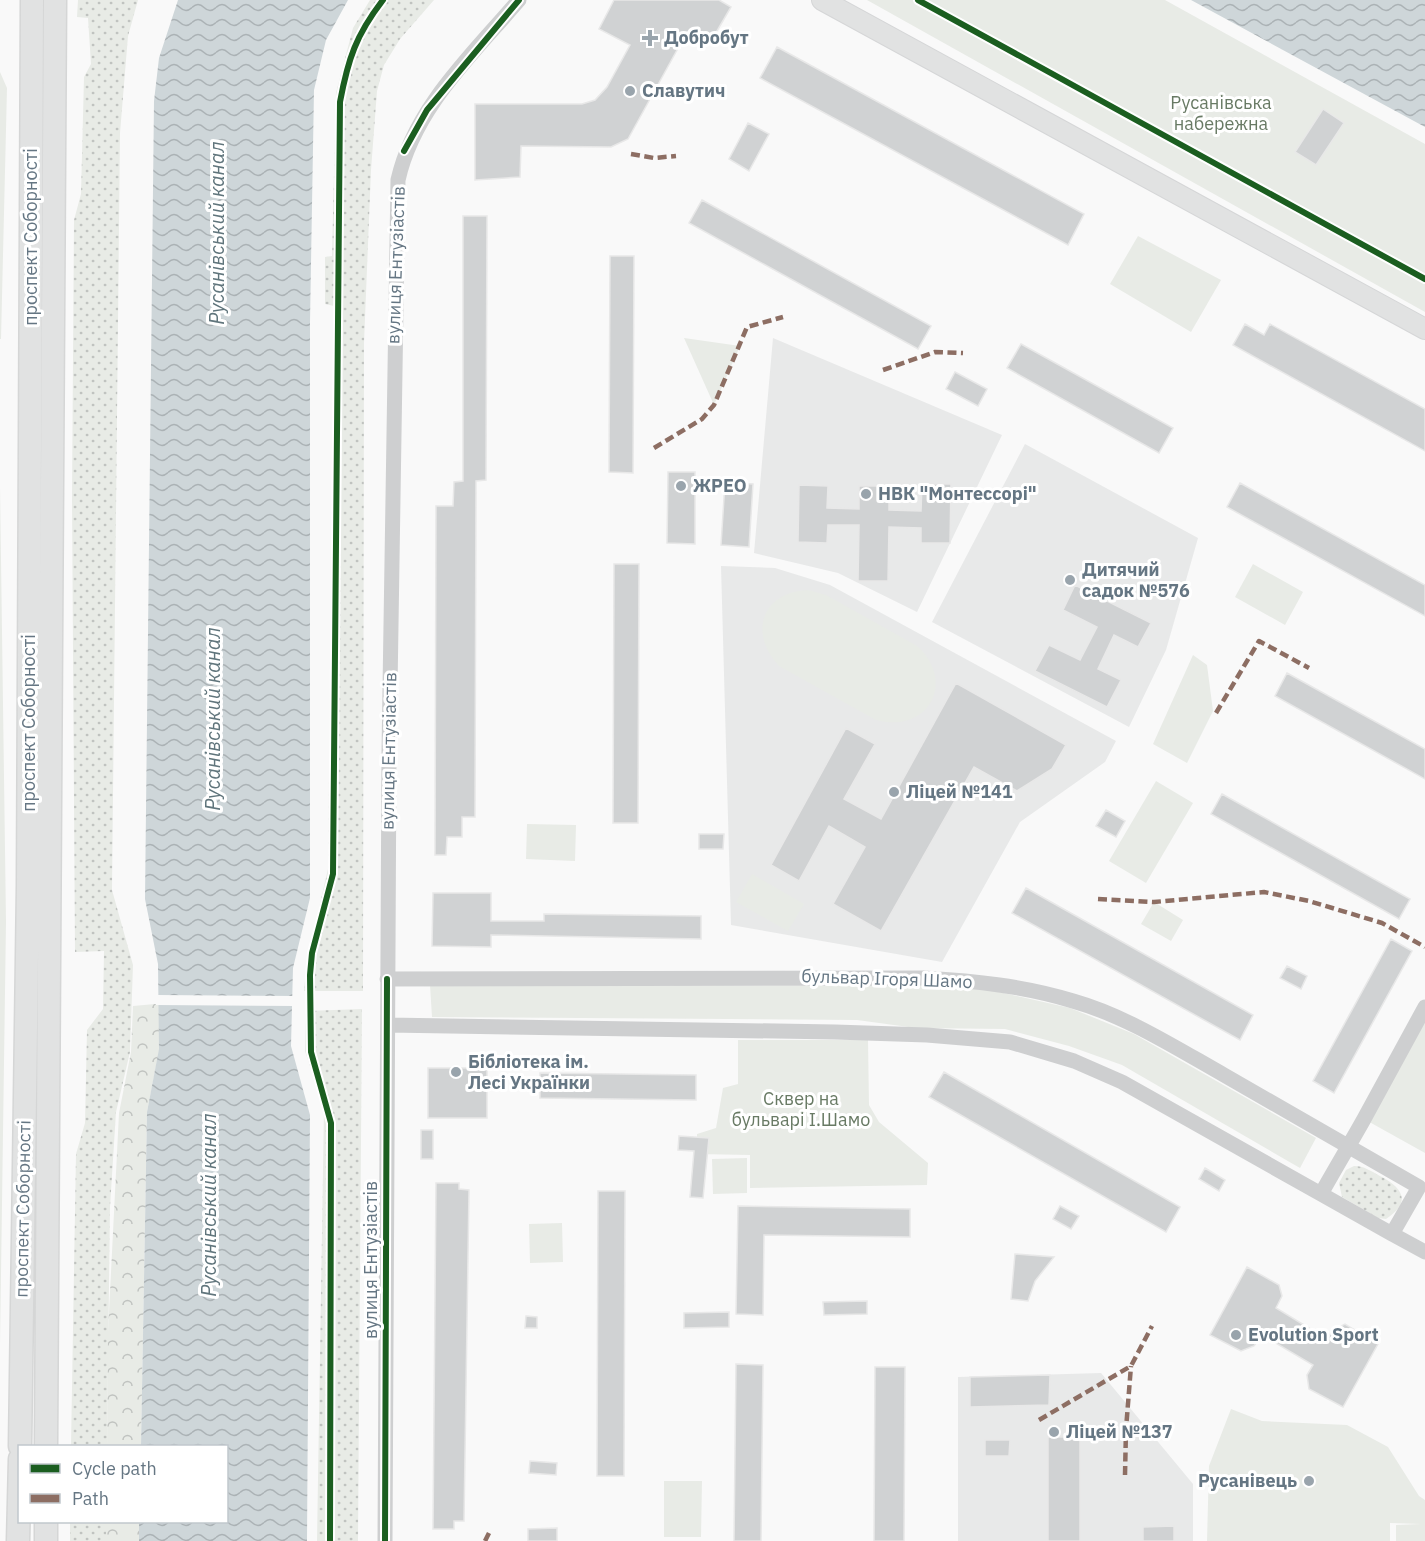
<svg xmlns="http://www.w3.org/2000/svg" width="1425" height="1541" viewBox="0 0 1425 1541" font-family="'IBM Plex Sans',sans-serif">
	<style>
		.built { fill: #e8e9e9 }
		.grass { fill: url(#grass-dots) }
		.forest { fill: url(#forest-crowns) }
		.park { fill: #e8ebe6 }
		.water { fill: url(#water-waves) }
		.pier { fill: #f9f9f9 }
		.building { fill: #d0d2d3; stroke: #e8e8e8; stroke-width: 1.5 }
		.lines { fill: none; stroke-linecap: round; stroke-linejoin: round }
		.major-casing { stroke: #d5d6d7; stroke-width: 22 }
		.highway-casing { stroke: #d5d6d6; stroke-width: 25 }
		.minor { stroke: #cecfd0; stroke-width: 15 }
		.major { stroke: #e1e2e2; stroke-width: 20 }
		.highway { stroke: #e1e2e2; stroke-width: 22 }
		.quiet { stroke: #8d6e63; stroke-width: 4.5; stroke-dasharray: 9 4.5; stroke-linecap: butt }
		.cycleway-casing { stroke: #fff; stroke-width: 10 }
		.cycleway { stroke: #1b5e20; stroke-width: 6 }
		.poi-dot { fill: #99a4ac; stroke: #fff; stroke-width: 2 }
		.labels { text-anchor: middle; stroke-width: 6; stroke-linejoin: round; paint-order: stroke }
		.poi-label { font-size: 18px; font-weight: bold; fill: #657683; stroke: #fff; text-anchor: start }
		.park-label { font-size: 18px; fill: #687a64; stroke: #fff }
		.street-label { font-size: 18px; fill: #657683; stroke: #fff }
		.water-label { font-size: 20px; font-style: italic; fill: #60757c; stroke: #fff }
	</style>
	<defs>
		<pattern id="grass-dots" width="8" height="8" patternUnits="userSpaceOnUse" patternTransform="scale(1.5)"><rect width="8" height="8" fill="#e8ebe6"/><path d="M2 2h.1M6 6h.1" fill="none" stroke="#c0c3c0" stroke-width="1.8" stroke-linecap="round"/></pattern>
		<pattern id="forest-crowns" width="20" height="18" patternUnits="userSpaceOnUse" patternTransform="scale(1.5)"><rect width="20" height="18" fill="#e8ebe6"/><path d="M2 6a3 3 0 1 1 6 0M12 15a3 3 0 1 1 6 0" fill="none" stroke="#c0c3c0"/></pattern>
		<pattern id="water-waves" width="16" height="10" patternUnits="userSpaceOnUse" patternTransform="scale(1.5)"><rect width="16" height="10" fill="#ced6d9"/><path d="M0 5q4-4 8 0t8 0" fill="none" stroke="#abb2b5"/></pattern>
	</defs>
	<rect width="100%" height="100%" fill="#f9f9f9"/>
	<!-- built -->
	<path class="built" d="M773 338 1002 435 917 612 838 573 754 553Z
		M1025 444 1198 538 1166 650 1129 727 932 622Z
		M721 566 775 568 830 585 1116 741 1105 762 1020 822 942 962 731 925Z
		M1101 1373 1193 1484V1541H958V1377Z"/>
	<!-- grass -->
	<path class="grass" d="M78 0H138L128 36 120 133 112 890 133 965 130 1052 116 1112 110 1207 107 1446H71L76 1154 85 1123 87 1030 103 1009 104 951 75 952 72 498 74 220 81 194 84 77 91 64 88 18 77 17Z
		M370 0H434L400 39 384 65 377 91 371 170 364 343 363 991H304L307 960 328 869 334 306 325 304V257L332 256 336 93 353 28Z
		M362 1009 358 1541H317L324 1108 305 1051 306 1011Z
		M1354 1166C1364 1166 1371 1171 1380 1176 1403 1188 1412 1202 1386 1219L1378 1218 1342 1197 1339 1183 1346 1170Z
		M70 1522H106V1541H70Z"/>
	<!-- forest -->
	<path class="forest" d="M155 1004 159 1005V1051L147 1112 141 1446H107L108 1332 119 1113 131 1052 133 1006Z
		M106 1522H139V1541H106Z"/>
	<!-- park -->
	<path class="park" d="M867 0H1165L1425 144V312Z
		M0 72 7 88 1 339H0Z
		M1138 236 1221 280 1191 332 1110 284Z
		M684 338 740 346 714 405Z
		M0 486 6 922 0 1345Z
		M1253 564 1303 592 1285 625 1235 597Z
		M808 590 826 595 917 646C956 680 930 734 876 720L779 666C748 633 762 592 808 590Z
		M1193 655 1207 665 1213 711 1187 763 1153 744Z
		M1156 781 1193 803 1146 883 1109 861Z
		M527 824 576 825 575 861 526 859Z
		M752 874 804 904 788 931 736 902Z
		M1154 902 1183 920 1171 941 1141 924Z
		M430 985 924 986 990 990 1070 1008 1134 1034 1316 1138 1300 1168 1122 1065 1069 1046 1005 1029 916 1028 857 1020 432 1017Z
		M1425 1008V1153L1364 1119Z
		M738 1040H868L869 1105 879 1122 928 1163 927 1185 750 1188V1155L697 1154V1134L716 1128 723 1088 738 1084Z
		M747 1158V1193L713 1194 712 1159Z
		M562 1223 563 1262 530 1263 529 1224Z
		M1231 1409 1262 1421 1347 1425 1388 1447 1419 1496 1425 1500V1541H1396V1525L1421 1524 1390 1523V1541H1207L1209 1466Z
		M664 1481H702L701 1537H664Z"/>
	<!-- water -->
	<path class="water" d="M178 0H348L326 40 314 90 310 322V898L293 968 291 1046 310 1115 307 1541H139V1522H226V1446H141L147 1112 159 1049 158 964 145 899 154 101 159 58Z
		M1191 0H1425V127Z"/>
	<!-- pier -->
	<path class="pier" d="M156 995 295 996V1006L156 1005Z"/>
	<!-- building -->
	<path class="building" d="M614 0H719L731 7 710 43 687 32 628 139 611 147 521 146 520 177 475 180V104H582L595 100 607 87 630 45 599 29Z
		M777 47 1084 214 1068 245 760 78Z
		M1323 109 1344 123 1316 165 1295 152Z
		M748 123 769 134 749 171 729 159Z
		M702 200 931 326 918 349 689 223Z
		M463 216H487L486 480 476 481 475 817H462V837H447L446 855H435L436 506H453L454 482 463 481Z
		M610 256H634L633 473 609 472Z
		M1245 324 1264 335 1270 324 1425 409V451L1233 345Z
		M1021 344 1173 428 1159 453 1007 368Z
		M955 372 987 389 978 406 946 389Z
		M668 472H695V544L667 543Z
		M725 482 753 484 749 547 721 545Z
		M1240 483 1425 585V616L1227 507Z
		M922 484H951L950 543H921V528L889 527 888 581H858L859 525H828L827 543 798 542 799 485 828 486 827 508 859 509V486H889V510L921 511Z
		M614 564H639L638 823H613Z
		M1075 585 1151 623 1138 647 1114 635 1098 669 1121 680 1107 707 1035 671 1049 645 1080 660 1097 627 1063 610Z
		M1287 673 1425 749V779L1275 696Z
		M956 683 1066 745 1052 769 1017 791 974 767 881 931 833 904 865 847 829 826 799 881 771 865 846 728 875 744 844 799 881 819Z
		M1222 794 1410 899 1399 919 1211 814Z
		M1106 810 1125 821 1116 837 1096 826Z
		M699 834H724L723 849H699Z
		M1026 888 1253 1015 1240 1040 1012 913Z
		M433 893H491V921H544V914L701 916V939L491 935V947L432 946Z
		M1391 939 1412 951 1334 1093 1313 1081Z
		M1287 966 1307 976 1301 989 1280 978Z
		M428 1068H487V1118H428Z
		M944 1072 1180 1207 1166 1232 929 1097Z
		M540 1073 696 1075V1100L540 1098Z
		M421 1130H433V1159H421Z
		M679 1136 709 1138 703 1198 690 1197 694 1151 678 1150Z
		M1205 1168 1225 1180 1219 1191 1199 1179Z
		M436 1183H459V1189L469 1190 464 1521H454V1529H433Z
		M598 1191H625L624 1476H597Z
		M738 1206 910 1209V1237L764 1235 763 1315 736 1314Z
		M1060 1206 1079 1216 1071 1229 1053 1219Z
		M1015 1254 1054 1257 1035 1281 1028 1301 1011 1299Z
		M1247 1267 1279 1285 1282 1296 1276 1308 1327 1339 1333 1330 1345 1324 1378 1344 1343 1407 1309 1389 1307 1375 1313 1365 1262 1335 1254 1346 1241 1351 1210 1335Z
		M867 1301V1314L824 1315 823 1302Z
		M729 1312V1327L684 1328V1313Z
		M526 1316 537 1317V1328H525Z
		M736 1364 763 1365 761 1541H734Z
		M875 1367H905L904 1541H874Z
		M1050 1375 1049 1405 970 1407V1377Z
		M1048 1437H1080V1541H1048Z
		M985 1440H1010L1009 1456H985Z
		M530 1461 557 1463 556 1475 529 1473Z
		M1174 1526V1541H1143V1527Z
		M557 1528V1541H528V1529Z"/>
	<g class="lines">
		<defs>
			<path id="major" d="M822 0 1425 329"/>
			<path id="highway" d="M20 1446 28 886 32 0
				M46 1446 55 0
				M18 1541 20 1459
				M46 1541V1522"/>
		</defs>
		<!-- major casing -->
		<use href="#major" class="major-casing"/>
		<!-- highway casing -->
		<use href="#highway" class="highway-casing"/>
		<!-- minor -->
		<path class="minor" d="M387 979 924 978C975 981 1024 986 1073 1001 1126 1016 1176 1048 1224 1075 1289 1112 1354 1150 1419 1187L1392 1234 1321 1194C1335 1169 1350 1144 1364 1119L1425 1007
			M388 1025 835 1032 927 1035 1010 1042 1074 1061 1122 1082 1321 1194
			M1392 1234 1425 1252
			M385 1541 389 752 398 180C414 108 472 55 519 0"/>
		<!-- major -->
		<use href="#major" class="major"/>
		<!-- highway -->
		<use href="#highway" class="highway"/>
		<!-- quiet -->
		<path class="quiet" d="M631 154 654 158 676 156
			M883 370 935 352 963 353
			M654 448 702 419 714 405 747 327 783 317
			M1216 713 1259 641 1309 668
			M1098 899 1154 902 1264 892 1309 901 1382 923 1425 947
			M1039 1420 1131 1366 1152 1326
			M1125 1475 1126 1429 1131 1366
			M485 1541 489 1533"/>
		<defs>
			<path id="cycleway" d="M918 0 1425 279
				M404 151 427 110 519 0
				M330 1541 331 1123 311 1052 310 975 312 953 333 874 340 102C348 59 356 35 383 0
				M385 1541 387 979"/>
		</defs>
		<!-- cycleway casing -->
		<use href="#cycleway" class="cycleway-casing"/>
		<!-- cycleway -->
		<use href="#cycleway" class="cycleway"/>
	</g>
	<!-- markers -->
	<g class="poi-dot">
		<path d="M647 29h6v6h6v6h-6v6h-6v-6h-6v-6h6z"/>
		<circle cx="630" cy="91" r="6"/>
		<circle cx="681" cy="486" r="6"/>
		<circle cx="866" cy="494" r="6"/>
		<circle cx="1070" cy="580" r="6"/>
		<circle cx="894" cy="792" r="6"/>
		<circle cx="456" cy="1072" r="6"/>
		<circle cx="1236" cy="1335" r="6"/>
		<circle cx="1054" cy="1432" r="6"/>
		<circle cx="1309" cy="1481" r="6"/>
	</g>
	<g class="labels">
		<!-- poi labels -->
		<g class="poi-label">
			<text x="664" y="44">Добробут</text>
			<text x="642" y="97">Славутич</text>
			<text x="693" y="492">ЖРЕО</text>
			<text x="878" y="500">НВК "Монтессорі"</text>
			<text x="1082" y="576">Дитячий<tspan x="1082" dy="21">садок №576</tspan></text>
			<text x="906" y="798">Ліцей №141</text>
			<text x="468" y="1068">Бібліотека ім.<tspan x="468" dy="21">Лесі Українки</tspan></text>
			<text x="1248" y="1341">Evolution Sport</text>
			<text x="1066" y="1438">Ліцей №137</text>
			<text x="1297" y="1487" text-anchor="end">Русанівець</text>
		</g>
		<!-- park labels -->
		<g class="park-label">
			<text x="1221" y="109">Русанівська<tspan x="1221" dy="21">набережна</tspan></text>
			<text x="801" y="1105">Сквер на<tspan x="801" dy="21">бульварі І.Шамо</tspan></text>
		</g>
		<!-- street labels -->
		<g class="street-label">
			<text transform="translate(31 237) rotate(-90)" y="6">проспект Соборності</text>
			<text transform="translate(396 265) rotate(-88)" y="6">вулиця Ентузіастів</text>
			<text transform="translate(29 723) rotate(-90)" y="6">проспект Соборності</text>
			<text transform="translate(389 751) rotate(-89)" y="6">вулиця Ентузіастів</text>
			<text transform="translate(887 979) rotate(2)" y="6">бульвар Ігоря Шамо</text>
			<text transform="translate(23 1209) rotate(-89)" y="6">проспект Соборності</text>
			<text transform="translate(371 1260) rotate(-90)" y="6">вулиця Ентузіастів</text>
		</g>
		<!-- water labels -->
		<g class="water-label">
			<text transform="translate(217 233) rotate(-90)" y="7">Русанівський канал</text>
			<text transform="translate(213 719) rotate(-90)" y="7">Русанівський канал</text>
			<text transform="translate(209 1205) rotate(-90)" y="7">Русанівський канал</text>
		</g>
	</g>
	<!-- legend -->
	<rect x="18" y="1445" width="210" height="78" fill="#ffffff" stroke="#c1c8cd" stroke-width="1.5"/>
	<rect x="30" y="1464" width="30" height="9" fill="#1b5e20" stroke="#c1c8cd" stroke-width="1.5"/>
	<text x="72" y="1475" font-size="18" fill="#657683">Cycle path</text>
	<rect x="30" y="1494" width="30" height="9" fill="#8d6e63" stroke="#c1c8cd" stroke-width="1.5"/>
	<text x="72" y="1505" font-size="18" fill="#657683">Path</text>
</svg>
